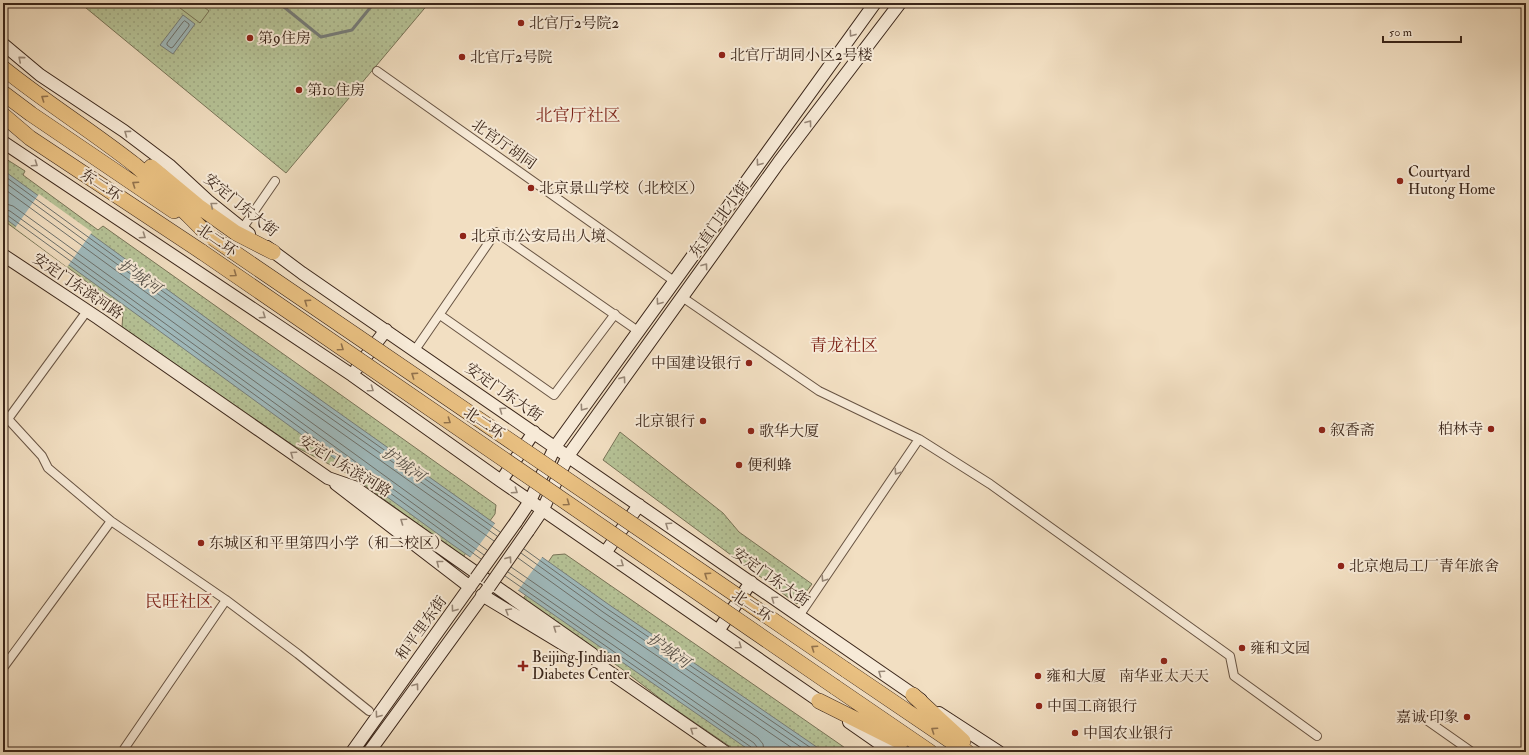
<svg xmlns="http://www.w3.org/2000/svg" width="1529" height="755" viewBox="0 0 1529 755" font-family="'IM FELL Double Pica','Noto Serif SC',serif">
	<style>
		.park { fill: url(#park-dots); stroke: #787458 }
		.pitch { fill: #b6c397; stroke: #787458 }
		.water { fill: #9fbabd; stroke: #777e7b }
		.pier { fill: #f2dfc2 }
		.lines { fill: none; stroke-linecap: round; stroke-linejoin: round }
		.shore { stroke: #6c706b; stroke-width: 1 }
		.stream { stroke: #777e7b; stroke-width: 3 }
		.street-casing { stroke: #685443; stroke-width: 10 }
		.secondary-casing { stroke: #3a2519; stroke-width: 14 }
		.highway-casing { stroke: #3a2519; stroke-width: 16 }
		.street { stroke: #f7ead7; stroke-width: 8 }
		.secondary { stroke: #f7ead7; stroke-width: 12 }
		.highway { stroke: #e9c081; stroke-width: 15 }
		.secondary-bridge-casing { stroke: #3a2519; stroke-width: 14; stroke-linecap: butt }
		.highway-bridge-casing { stroke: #3a2519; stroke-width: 16; stroke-linecap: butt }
		.secondary-bridge { stroke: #f7ead7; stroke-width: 12 }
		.highway-bridge { stroke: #e9c081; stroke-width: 15 }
		.oneway { stroke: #988878 }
		.oneway2 { stroke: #92724d }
		.poi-dot { fill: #8f2418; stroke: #f7ead7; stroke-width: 1.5 }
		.labels { text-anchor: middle; stroke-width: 4; stroke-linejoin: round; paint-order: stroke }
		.poi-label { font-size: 15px; fill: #3a2519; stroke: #f7ead7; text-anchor: start }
		.street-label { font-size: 15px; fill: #3a2519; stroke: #f7ead7 }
		.water-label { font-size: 16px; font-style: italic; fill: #58524a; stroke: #f7ead7 }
		.quarter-label { font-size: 17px; fill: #7a1f14; stroke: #f7ead7 }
	</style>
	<defs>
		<pattern id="park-dots" width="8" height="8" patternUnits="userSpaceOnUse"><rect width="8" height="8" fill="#b6c397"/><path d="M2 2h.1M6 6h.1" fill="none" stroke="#9da782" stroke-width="1.8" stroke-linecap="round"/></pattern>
	</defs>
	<rect width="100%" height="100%" fill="#f2dfc2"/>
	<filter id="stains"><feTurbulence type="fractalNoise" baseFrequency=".005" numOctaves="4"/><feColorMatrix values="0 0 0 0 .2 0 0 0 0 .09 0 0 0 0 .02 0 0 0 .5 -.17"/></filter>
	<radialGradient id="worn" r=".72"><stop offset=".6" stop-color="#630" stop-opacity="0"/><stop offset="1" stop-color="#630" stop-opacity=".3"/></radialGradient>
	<!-- park -->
	<path class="park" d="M80 3H429L286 173Z
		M3 157 25 171 23 175 98 230 103 226 496 505 495 514 463 557 352 476 294 446 122 327 123 313 82 278 3 220Z
		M620 432 723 513 739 532 812 584 797 604 603 460Z
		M565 554 851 752H738L666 703 622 669 523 599 553 555Z"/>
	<!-- pitch -->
	<path class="pitch" d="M184 3H199L209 11 200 23 180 8Z"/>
	<!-- water -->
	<path class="water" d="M183 15 195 24 173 54 160 45Z
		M3 170 249 349 608 604 824 752H752L453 545 3 217Z"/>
	<!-- pier -->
	<path class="pier" d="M39 194 92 232 67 267 15 228Z
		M496 522 543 556 517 592 469 559Z"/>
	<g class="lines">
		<!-- shore -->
		<path class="shore" d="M185 21 189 24V26L173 47 171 48 167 45V43L183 22Z
			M3 175 246 352 500 532
			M3 181 243 356 497 536
			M3 188 240 361 494 541
			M3 203 13 206 487 550
			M3 209 10 211 484 555
			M3 214 7 215 481 559
			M524 549 606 608 817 752
			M521 553 603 612 808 752
			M518 558 600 617 798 752
			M511 567 758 738 763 744 764 752
			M508 572 754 743 757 747 758 752
			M505 576 751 747 753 752"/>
		<!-- stream -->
		<path class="stream" d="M279 3 321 37 352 30 374 3"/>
		<defs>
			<path id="street" d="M377 71 674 281
				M242 229 275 181
				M682 297 819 391 919 439 990 484 1230 656 1234 676 1317 736
				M440 315 554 395 615 314
				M415 350 496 232 638 331
				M3 415 8 419 42 456 48 468 111 521 226 600 298 654 369 711
				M8 419 87 311
				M799 616 919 439
				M3 668 111 521
				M1425 719 1472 752
				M122 752 226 600"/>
			<path id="secondary" d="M3 44 40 75 124 131 169 165 208 201 249 234
				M3 142 352 375 501 481 825 705
				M267 247 302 273 921 700
				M3 255 98 318 328 478 354 487 592 654 602 667 725 752
				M357 368 386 330
				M501 481 534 432
				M336 484 470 587
				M516 522 530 501 555 447 875 3
				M528 531 543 509 568 456 779 162 900 3
				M605 553 639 505
				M482 595 578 653
				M718 631 751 582
				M939 713 999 752
				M849 722 892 752
				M352 752 476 578
				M369 752 489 587"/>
			<path id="highway" d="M3 68C45 102 92 131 135 165 159 185 181 208 203 230
				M3 93 31 114 174 211
				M3 115 30 138 202 252
				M151 167 198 206 236 233 273 252
				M846 670 967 752
				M835 687 930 752
				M913 695 963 741
				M819 701 901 742"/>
		</defs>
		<!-- street casing -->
		<use href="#street" class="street-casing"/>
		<!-- secondary casing -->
		<use href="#secondary" class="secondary-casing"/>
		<!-- highway casing -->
		<use href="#highway" class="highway-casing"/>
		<!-- street -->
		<use href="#street" class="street"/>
		<!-- secondary -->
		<use href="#secondary" class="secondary"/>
		<!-- highway -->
		<use href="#highway" class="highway"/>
		<defs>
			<path id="secondary-bridge" d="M476 578 516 522
				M489 587 528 531"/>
			<path id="highway-bridge" d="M213 238 846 670
				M202 252 835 687"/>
		</defs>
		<!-- secondary-bridge casing -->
		<use href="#secondary-bridge" class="secondary-bridge-casing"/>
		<!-- highway-bridge casing -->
		<use href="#highway-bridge" class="highway-bridge-casing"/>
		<!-- secondary-bridge -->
		<use href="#secondary-bridge" class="secondary-bridge"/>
		<!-- highway-bridge -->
		<use href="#highway-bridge" class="highway-bridge"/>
	</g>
	<!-- one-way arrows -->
	<defs><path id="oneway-chevron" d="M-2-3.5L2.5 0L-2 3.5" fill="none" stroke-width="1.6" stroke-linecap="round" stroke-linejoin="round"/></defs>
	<g class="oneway">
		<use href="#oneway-chevron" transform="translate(852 34) rotate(126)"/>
		<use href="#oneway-chevron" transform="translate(21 59) rotate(-140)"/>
		<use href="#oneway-chevron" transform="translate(809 123) rotate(-53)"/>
		<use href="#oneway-chevron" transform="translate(127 133) rotate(-144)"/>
		<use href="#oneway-chevron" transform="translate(759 163) rotate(126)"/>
		<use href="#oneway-chevron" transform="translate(35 164) rotate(34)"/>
		<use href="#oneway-chevron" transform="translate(213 205) rotate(-141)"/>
		<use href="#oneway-chevron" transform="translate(143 236) rotate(34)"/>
		<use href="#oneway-chevron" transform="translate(705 266) rotate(-54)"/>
		<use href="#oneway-chevron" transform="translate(659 302) rotate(126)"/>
		<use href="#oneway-chevron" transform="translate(263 316) rotate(34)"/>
		<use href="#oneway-chevron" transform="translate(623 379) rotate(-54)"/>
		<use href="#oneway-chevron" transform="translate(371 389) rotate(35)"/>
		<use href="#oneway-chevron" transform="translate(583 408) rotate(126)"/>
		<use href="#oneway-chevron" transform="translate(502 410) rotate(-145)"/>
		<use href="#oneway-chevron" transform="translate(293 454) rotate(-145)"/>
		<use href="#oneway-chevron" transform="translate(897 472) rotate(124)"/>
		<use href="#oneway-chevron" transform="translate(515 491) rotate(34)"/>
		<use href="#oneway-chevron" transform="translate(403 521) rotate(-145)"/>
		<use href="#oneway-chevron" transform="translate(668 525) rotate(-145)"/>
		<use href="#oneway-chevron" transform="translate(509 559) rotate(-54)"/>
		<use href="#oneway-chevron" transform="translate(439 563) rotate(-142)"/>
		<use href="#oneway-chevron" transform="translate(621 564) rotate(35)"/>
		<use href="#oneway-chevron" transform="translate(824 579) rotate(124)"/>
		<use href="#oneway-chevron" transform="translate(774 599) rotate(-145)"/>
		<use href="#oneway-chevron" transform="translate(454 609) rotate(126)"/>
		<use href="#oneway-chevron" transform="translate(508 611) rotate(-149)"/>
		<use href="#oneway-chevron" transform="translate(556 628) rotate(-145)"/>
		<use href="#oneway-chevron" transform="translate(739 646) rotate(35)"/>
		<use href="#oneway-chevron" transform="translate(881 673) rotate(-145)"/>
		<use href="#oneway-chevron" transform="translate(416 686) rotate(-54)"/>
		<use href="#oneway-chevron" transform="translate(378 715) rotate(126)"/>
		<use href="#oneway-chevron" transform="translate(693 730) rotate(-145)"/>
	</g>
	<g class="oneway2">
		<use href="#oneway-chevron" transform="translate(44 98) rotate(-146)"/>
		<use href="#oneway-chevron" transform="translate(135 184) rotate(-146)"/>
		<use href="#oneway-chevron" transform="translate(234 274) rotate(35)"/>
		<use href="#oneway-chevron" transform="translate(307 302) rotate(-146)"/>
		<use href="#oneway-chevron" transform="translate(341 348) rotate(35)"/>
		<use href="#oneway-chevron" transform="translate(414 375) rotate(-146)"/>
		<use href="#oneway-chevron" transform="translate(448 421) rotate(35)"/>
		<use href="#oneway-chevron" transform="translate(567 503) rotate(35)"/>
		<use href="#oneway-chevron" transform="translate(707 575) rotate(-146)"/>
		<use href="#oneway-chevron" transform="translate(814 648) rotate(-146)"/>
		<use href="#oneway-chevron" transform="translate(934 730) rotate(-146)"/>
	</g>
	<!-- markers -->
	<g class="poi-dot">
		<circle cx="521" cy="23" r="4"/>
		<circle cx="250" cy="38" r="4"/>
		<circle cx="722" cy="55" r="4"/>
		<circle cx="462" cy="57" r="4"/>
		<circle cx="299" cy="90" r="4"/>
		<circle cx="1400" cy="181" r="4"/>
		<circle cx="531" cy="188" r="4"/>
		<circle cx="463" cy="236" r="4"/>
		<circle cx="749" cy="363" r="4"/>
		<circle cx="703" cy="421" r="4"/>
		<circle cx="1491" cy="429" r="4"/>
		<circle cx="1322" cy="430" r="4"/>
		<circle cx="751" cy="431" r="4"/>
		<circle cx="739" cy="465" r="4"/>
		<circle cx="201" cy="543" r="4"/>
		<circle cx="1341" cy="566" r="4"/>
		<circle cx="1242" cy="648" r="4"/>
		<circle cx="1164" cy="661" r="4"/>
		<path d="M521 660h4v4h4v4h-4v4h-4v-4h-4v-4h4z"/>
		<circle cx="1038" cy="676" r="4"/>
		<circle cx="1039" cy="706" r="4"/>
		<circle cx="1467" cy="717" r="4"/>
		<circle cx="1075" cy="733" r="4"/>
	</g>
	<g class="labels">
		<!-- poi labels -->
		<g class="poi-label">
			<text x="529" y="28">北官厅2号院2</text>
			<text x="258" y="43">第9住房</text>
			<text x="730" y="60">北官厅胡同小区2号楼</text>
			<text x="470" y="62">北官厅2号院</text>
			<text x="307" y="95">第10住房</text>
			<text x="1408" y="177">Courtyard<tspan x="1408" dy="17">Hutong Home</tspan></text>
			<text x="539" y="193">北京景山学校（北校区）</text>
			<text x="471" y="241">北京市公安局出人境</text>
			<text x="741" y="368" text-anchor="end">中国建设银行</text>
			<text x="695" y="426" text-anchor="end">北京银行</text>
			<text x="1483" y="434" text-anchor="end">柏林寺</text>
			<text x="1330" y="435">叙香斋</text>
			<text x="759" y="436">歌华大厦</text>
			<text x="747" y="470">便利蜂</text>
			<text x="209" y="548">东城区和平里第四小学（和二校区）</text>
			<text x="1349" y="571">北京炮局工厂青年旅舍</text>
			<text x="1250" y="653">雍和文园</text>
			<text x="532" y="662">Beijing Jindian<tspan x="532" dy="17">Diabetes Center</tspan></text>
			<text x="1046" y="681">雍和大厦</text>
			<text x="1164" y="681" text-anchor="middle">南华亚太天天</text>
			<text x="1047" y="711">中国工商银行</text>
			<text x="1459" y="722" text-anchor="end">嘉诚·印象</text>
			<text x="1083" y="738">中国农业银行</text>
		</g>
		<!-- street labels -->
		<g class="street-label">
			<text transform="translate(504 144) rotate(35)" y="5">北官厅胡同</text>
			<text transform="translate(101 185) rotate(34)" y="5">东二环</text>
			<text transform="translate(241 205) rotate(39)" y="5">安定门东大街</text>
			<text transform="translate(719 219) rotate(-54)" y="5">东直门北小街</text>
			<text transform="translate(217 240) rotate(35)" y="5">北二环</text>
			<text transform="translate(78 286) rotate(34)" y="5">安定门东滨河路</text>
			<text transform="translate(504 392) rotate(35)" y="5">安定门东大街</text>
			<text transform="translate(484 423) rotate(34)" y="5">北二环</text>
			<text transform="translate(345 466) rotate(31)" y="5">安定门东滨河路</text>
			<text transform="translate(771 577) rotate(35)" y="5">安定门东大街</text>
			<text transform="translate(752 606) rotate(34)" y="5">北二环</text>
			<text transform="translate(421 628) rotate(-54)" y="5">和平里东街</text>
		</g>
		<!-- water labels -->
		<g class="water-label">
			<text transform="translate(140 276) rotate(35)" y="6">护城河</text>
			<text transform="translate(404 464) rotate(35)" y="6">护城河</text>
			<text transform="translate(669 650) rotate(35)" y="6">护城河</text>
		</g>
		<!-- quarter labels -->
		<g class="quarter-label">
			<text x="578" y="121">北官厅社区</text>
			<text x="844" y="351">青龙社区</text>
			<text x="179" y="607">民旺社区</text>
		</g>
	</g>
	<!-- margin -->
	<rect width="1529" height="755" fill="none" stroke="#f2dfc2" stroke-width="16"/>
	<rect x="4" y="4" width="1521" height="747" fill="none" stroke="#3a2519" stroke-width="2"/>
	<rect x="8" y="8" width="1513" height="739" fill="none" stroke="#3a2519"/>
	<!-- scale -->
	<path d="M1383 36v6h78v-6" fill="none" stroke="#3a2519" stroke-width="2"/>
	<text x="1389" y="36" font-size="12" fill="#3a2519" stroke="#f7ead7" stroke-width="3" paint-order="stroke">50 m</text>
	<rect width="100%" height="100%" filter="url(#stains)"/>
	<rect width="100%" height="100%" fill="url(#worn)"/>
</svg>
